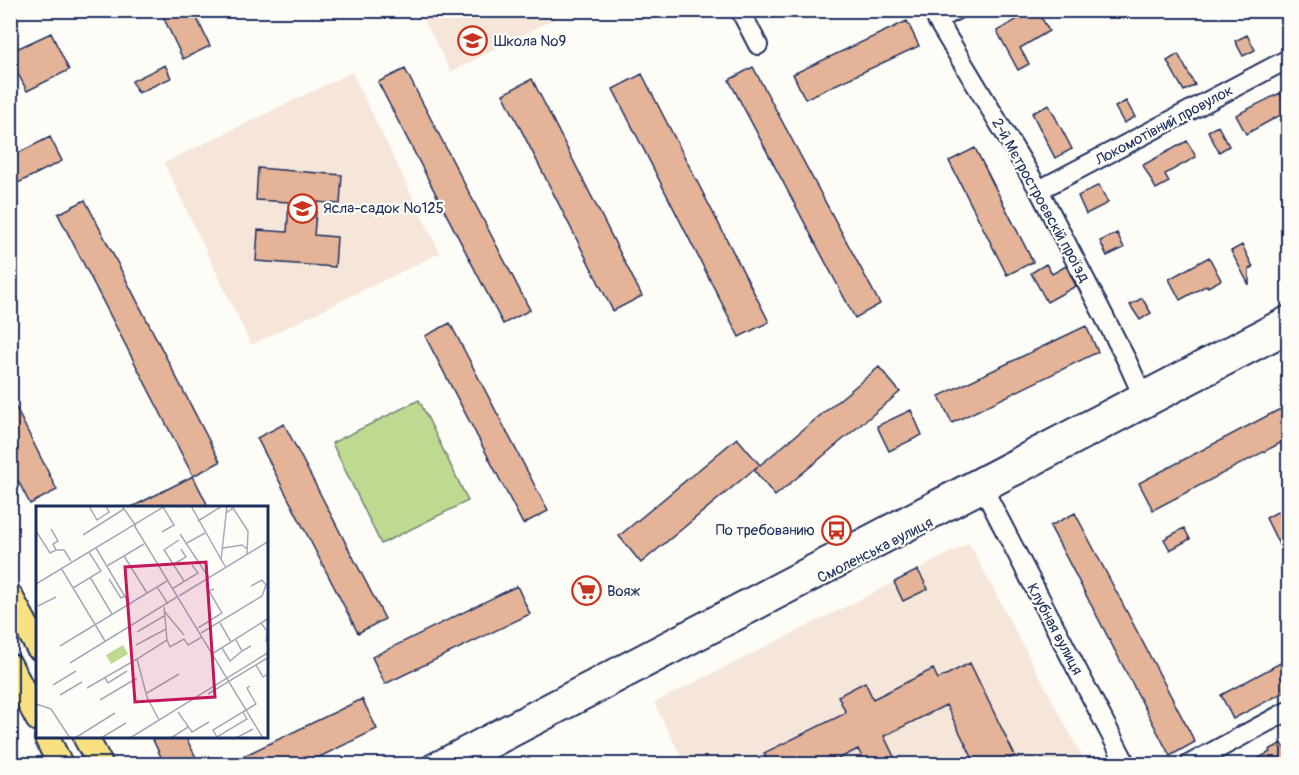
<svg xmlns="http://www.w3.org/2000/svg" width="1299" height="775" viewBox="0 0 1299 775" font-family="Pangolin,sans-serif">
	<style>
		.built { fill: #f6e6da }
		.green { fill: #bed990; stroke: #6c8477; stroke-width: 1.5 }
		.building { fill: #e5b397; stroke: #1b2f5e; stroke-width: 1.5 }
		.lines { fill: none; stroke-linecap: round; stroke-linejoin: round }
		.minor-casing { stroke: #1b2f5e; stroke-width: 22 }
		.major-casing { stroke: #1b2f5e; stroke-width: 28 }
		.minor { stroke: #fdfcf7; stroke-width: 18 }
		.major { stroke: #f9e181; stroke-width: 24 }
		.labels { text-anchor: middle; stroke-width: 4.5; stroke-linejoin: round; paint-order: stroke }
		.poi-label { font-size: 15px; fill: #1b2f5e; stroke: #fdfcf7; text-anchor: start }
		.street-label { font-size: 15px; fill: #1b2f5e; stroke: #fdfcf7 }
		.inset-road { fill: none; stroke: #a3aaba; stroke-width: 1.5 }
		.view { fill: #c2185b; fill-opacity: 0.15; stroke: #c2185b; stroke-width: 3 }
		.inset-edge { fill: none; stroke: #1b2f5e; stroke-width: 3 }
	</style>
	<rect width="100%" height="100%" fill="#fdfcf7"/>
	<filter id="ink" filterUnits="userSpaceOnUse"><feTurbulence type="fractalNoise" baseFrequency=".0167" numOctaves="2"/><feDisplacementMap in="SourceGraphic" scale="12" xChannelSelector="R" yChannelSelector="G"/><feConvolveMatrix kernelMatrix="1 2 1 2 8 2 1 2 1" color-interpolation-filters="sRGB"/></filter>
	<g filter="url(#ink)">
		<!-- built -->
		<path class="built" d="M419 11H569L451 72Z
			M352 72 440 253 251 345 164 163Z
			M969 543 1086 764H685L654 703 893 583 903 601 928 589 920 569Z"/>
		<!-- green -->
		<path class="green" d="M419 400 468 501 381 544 332 443Z"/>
		<!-- building -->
		<path class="building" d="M160 10H193L210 46 183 59Z
			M1033 10H1037L1049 31 1020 48 1029 64 1018 70 997 31Z
			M907 21 919 46 805 99 793 74Z
			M51 33 69 70 27 91 10 58V52Z
			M1247 35 1255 50 1243 56 1235 41Z
			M1178 54 1195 85 1184 91 1167 61Z
			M165 65 171 78 138 93 132 81Z
			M753 67 880 304 855 318 729 80Z
			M405 69 530 310 503 324 378 82Z
			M642 74 769 322 739 337 613 89Z
			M532 79 642 296 613 311 503 94Z
			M1280 93 1288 111 1246 134 1236 115Z
			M1126 101 1135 117 1124 123 1115 107Z
			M1049 105 1072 149 1055 158 1032 113Z
			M1218 126 1229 146 1219 152 1208 131Z
			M50 137 62 161 10 187V157Z
			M1187 141 1196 157 1165 174 1169 182 1156 189 1143 165Z
			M975 148 1033 262 1007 275 949 161Z
			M258 168 342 175 340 204 317 202 314 235 337 237 335 267 256 261 258 230 287 232 289 202 256 200Z
			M1099 185 1108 203 1086 214 1078 196Z
			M85 200 220 462 193 476 58 214Z
			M1117 233 1124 248 1107 256 1100 241Z
			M1242 245 1253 267 1249 269V285L1231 251Z
			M1209 257 1221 280 1208 287 1207 285 1180 300 1169 279Z
			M1046 264 1052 274 1066 266 1076 286 1047 302 1031 273Z
			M1142 298 1151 313 1140 320 1130 305Z
			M450 323 548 511 523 524 425 336Z
			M1086 326 1098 352 952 423 939 396Z
			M879 367 900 392 775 496 754 470 758 466 641 563 619 536 737 438 760 465Z
			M10 396 57 490 30 504 10 465Z
			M1288 405V439L1153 510 1139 483Z
			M911 410 922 435 889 451 877 426Z
			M284 424 385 619 358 633 257 438Z
			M193 476 207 504 198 508H130Z
			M1288 506V563L1266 518Z
			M1075 513 1195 742 1170 756 1050 526Z
			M1184 528 1190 539 1170 550 1164 539Z
			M918 570 928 589 903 601 894 582Z
			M517 586 530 614 385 684 372 657Z
			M1288 659V690L1233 719 1221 695Z
			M970 663 1015 756 997 765H976L946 705 884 736 898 765H866L858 749 826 765H770L764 753 846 713 838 696 865 682 873 699 933 669 938 679Z
			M362 699 377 729 303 765H225Z
			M152 738H186L200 765H165Z
			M1282 743 1288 755V765H1246L1270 752 1269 750Z"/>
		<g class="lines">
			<defs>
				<path id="minor" d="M740 10 758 45
					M935 10 937 20 1039 190 1127 361 1141 392
					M937 20 956 10
					M1039 190 1288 59
					M985 492 1126 764
					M431 764 1288 315
					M462 764 1288 334
					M1190 764 1288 711"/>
				<path id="major" d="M10 596 38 647
					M10 666 38 719
					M47 738 60 764
					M86 738 100 764"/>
			</defs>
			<!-- minor casing -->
			<use href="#minor" class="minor-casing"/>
			<!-- major casing -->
			<use href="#major" class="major-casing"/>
			<!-- minor -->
			<use href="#minor" class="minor"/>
			<!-- major -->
			<use href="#major" class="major"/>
		</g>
	</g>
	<!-- icons -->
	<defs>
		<symbol id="school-ring" viewBox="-11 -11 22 22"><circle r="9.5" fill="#fdfcf7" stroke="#c8321e" stroke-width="1.5"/><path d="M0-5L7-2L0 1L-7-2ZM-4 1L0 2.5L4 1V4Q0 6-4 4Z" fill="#c8321e"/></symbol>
		<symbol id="bus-ring" viewBox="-11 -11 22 22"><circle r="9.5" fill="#fdfcf7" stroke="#c8321e" stroke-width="1.5"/><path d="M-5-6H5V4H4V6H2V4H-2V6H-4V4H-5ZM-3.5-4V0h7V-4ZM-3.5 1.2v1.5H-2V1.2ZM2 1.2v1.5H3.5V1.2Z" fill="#c8321e"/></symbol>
		<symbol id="supermarket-ring" viewBox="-11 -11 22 22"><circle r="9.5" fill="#fdfcf7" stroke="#c8321e" stroke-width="1.5"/><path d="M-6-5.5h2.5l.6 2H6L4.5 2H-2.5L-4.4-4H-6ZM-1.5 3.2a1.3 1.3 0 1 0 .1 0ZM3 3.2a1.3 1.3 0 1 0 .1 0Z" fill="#c8321e"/></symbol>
	</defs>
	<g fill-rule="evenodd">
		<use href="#school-ring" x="456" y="24" width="33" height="33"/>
		<use href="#school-ring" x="286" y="192" width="33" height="33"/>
		<use href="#bus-ring" x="820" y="514" width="33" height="33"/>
		<use href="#supermarket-ring" x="570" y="574" width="33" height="33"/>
	</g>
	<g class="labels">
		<!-- poi labels -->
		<g class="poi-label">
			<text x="494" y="46">Школа №9</text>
			<text x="323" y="213">Ясла-садок №125</text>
			<text x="815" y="535" text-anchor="end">По требованию</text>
			<text x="607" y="596">Вояж</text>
		</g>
		<!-- street labels -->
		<g class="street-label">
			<text transform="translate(1164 125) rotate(-28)" y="5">Локомотівний провулок</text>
			<text transform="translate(1041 200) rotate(61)" y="5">2-й Мєтростроєвскій проїзд</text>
			<text transform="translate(875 550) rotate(-27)" y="5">Смоленська вулиця</text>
			<text transform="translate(1055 629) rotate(62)" y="5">Клубная вулиця</text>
		</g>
	</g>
	<!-- overview -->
	<g transform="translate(36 506)">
		<rect width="232" height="232" fill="#fdfcf7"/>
		<path d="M87 139 92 148 75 158 70 149Z" fill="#bed990"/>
		<path class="inset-road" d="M53 0 61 14 73 6 70 0M86 0 100 20M155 0 190 62M190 7 197 2 212 25 211 48M162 15 186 0M98 19 227 232M15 23 22 35 17 38 20 44H28L35 55M0 25 14 47 20 44M126 26 138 19 127 1M144 28 173 72M47 29 88 3M143 34 128 44 148 75M151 37 169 27M60 42 94 99M187 42 206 39 211 43M88 50 111 87M185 54 191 0M138 58 150 51 145 43M71 60 108 38M25 62 69 135M54 71 76 108M73 73 85 92 89 90M0 78 129 0M215 80 226 74 230 79 233 77M121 81 132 98M37 82 65 65 53 46M136 83 162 67 156 59M143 90 233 35M2 100 20 91M128 105 148 129M184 117 195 136M225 117 231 125 230 136M162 122 186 107 173 85 178 83M101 126 128 110M165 127 226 90 230 79M131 134 134 141 148 133 152 139 166 131M200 134 206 145 215 140M100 139 130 123M24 140 131 75M186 142 194 155 206 145M176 148 233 112M34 157 141 91M220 159 227 171 233 167M69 172 72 177 91 165M17 179 40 165M51 182 101 153M111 187 143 168M172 188 233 151M24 189 46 176M64 194 101 172M0 198 15 203 34 232M142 206 156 226 173 216M207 206 211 213 181 231 177 224 220 198 211 182 214 180M123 214 111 191 101 153 131 134 128 101M39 232 79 207M65 232 90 217M94 232 233 146M135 232 152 221M200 232 217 223"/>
		<path class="view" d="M170 56 179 191 99 196 89 61Z"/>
		<rect width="232" height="232" class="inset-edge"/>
	</g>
	<!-- margin -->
	<rect width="1299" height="775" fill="none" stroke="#fdfcf7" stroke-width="36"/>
	<rect x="18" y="18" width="1263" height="739" fill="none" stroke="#1b2f5e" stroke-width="2" filter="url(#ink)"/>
</svg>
